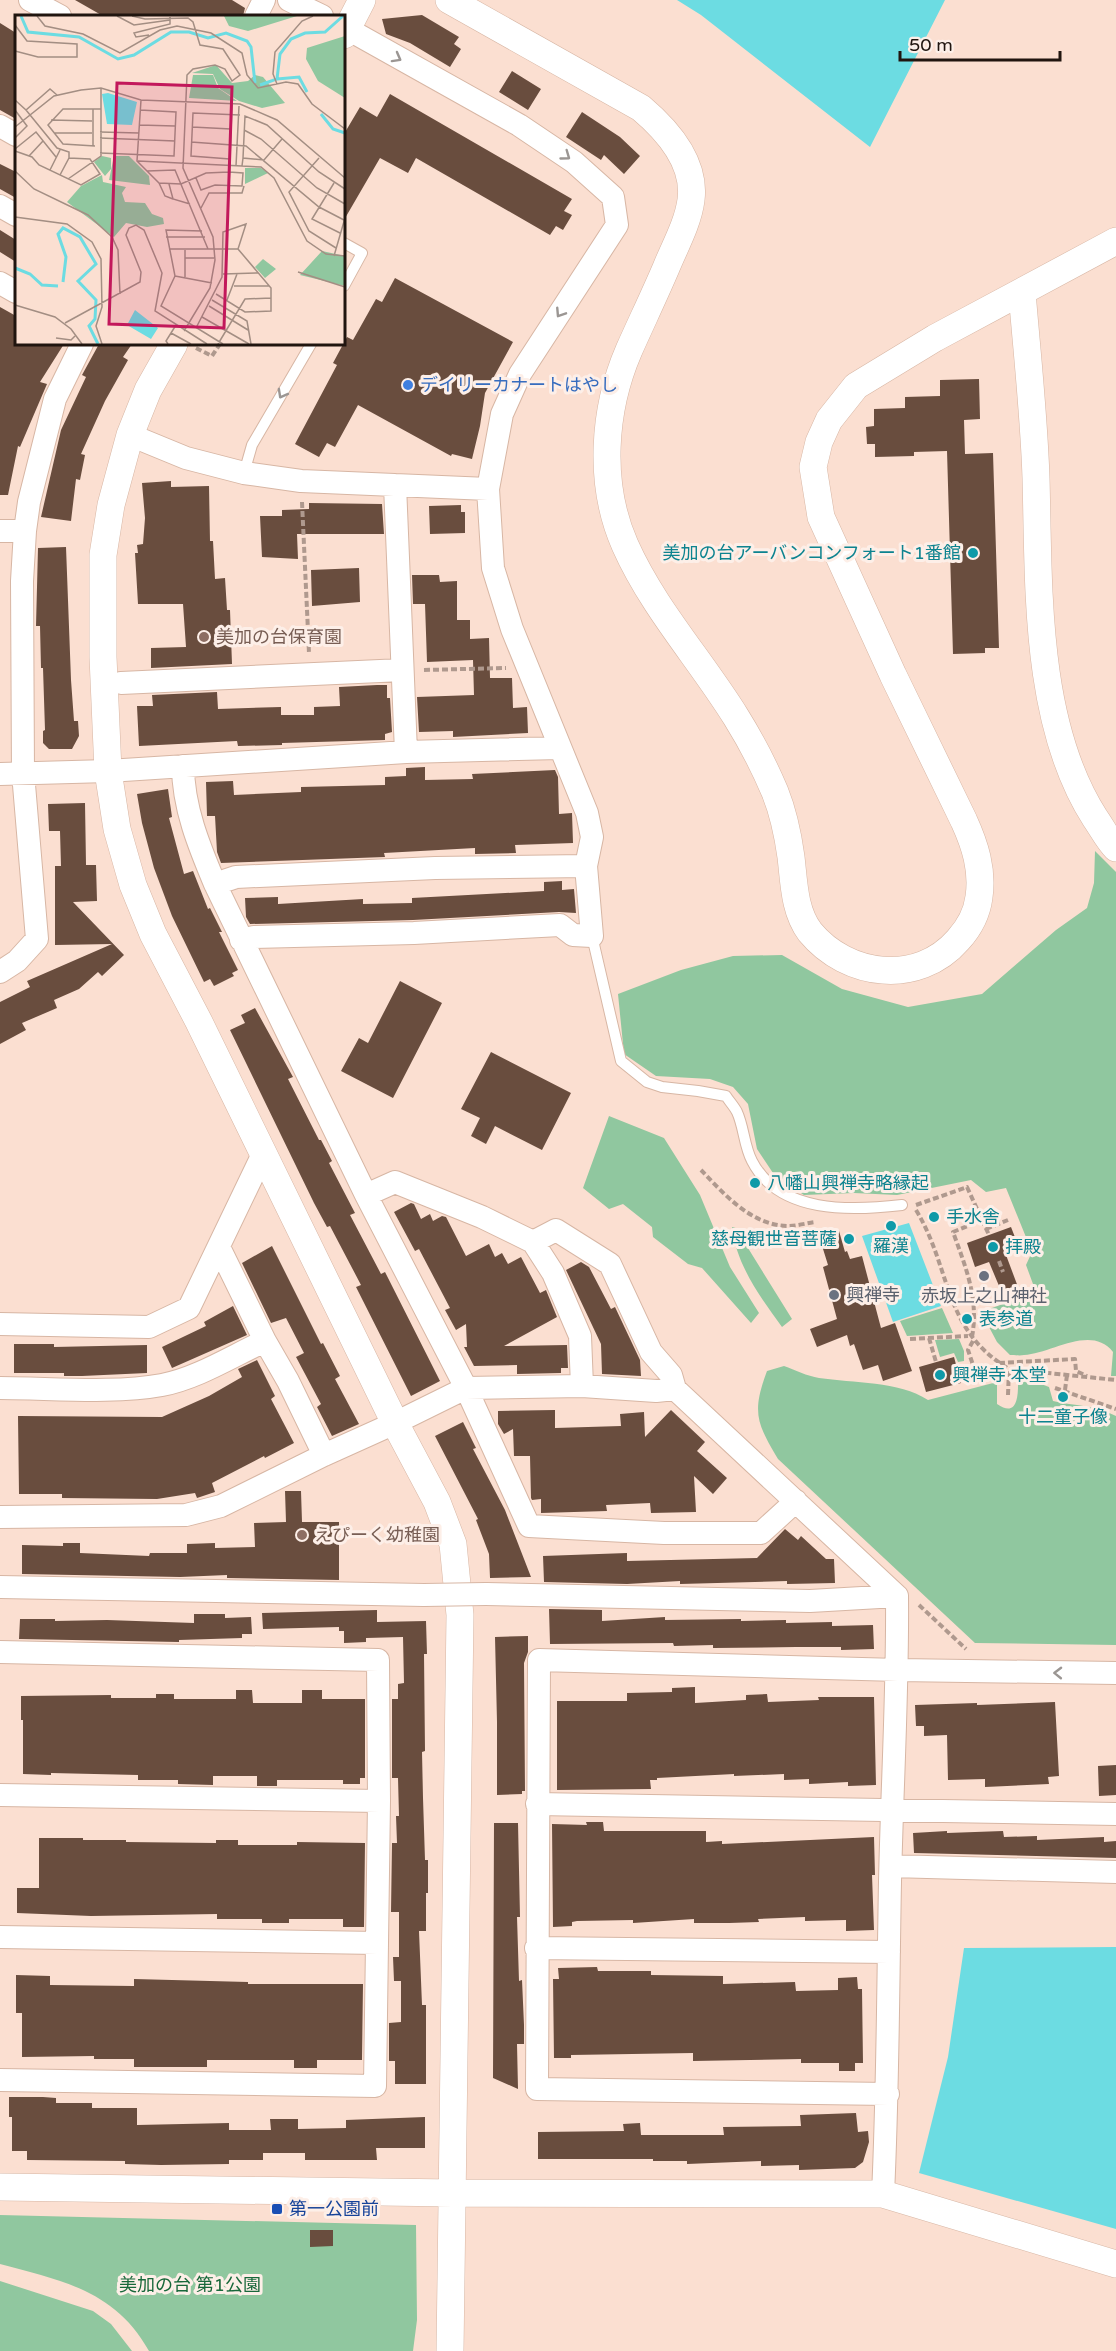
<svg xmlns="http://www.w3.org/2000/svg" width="1116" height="2351" viewBox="0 0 1116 2351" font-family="'Varela Round','Noto Sans JP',sans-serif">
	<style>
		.green { fill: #90c79f }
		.water { fill: #6cdce2 }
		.building { fill: #694d3e }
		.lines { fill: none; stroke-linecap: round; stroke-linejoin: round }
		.service-casing { stroke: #d7b6a4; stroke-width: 12 }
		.minor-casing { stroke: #d7b6a4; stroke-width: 24 }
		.tertiary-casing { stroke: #d7b6a4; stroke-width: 28 }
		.path { stroke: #af998e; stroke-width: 4; stroke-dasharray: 6 3; stroke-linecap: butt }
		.service { stroke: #fff; stroke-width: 10 }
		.minor { stroke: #fff; stroke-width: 22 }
		.tertiary { stroke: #fff; stroke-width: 27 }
		.minor-bridge-casing { stroke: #d7b6a4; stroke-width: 24; stroke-linecap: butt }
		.minor-bridge { stroke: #fff; stroke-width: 22 }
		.oneway { stroke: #9b9693 }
		.shop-dot { fill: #3f7fe0; stroke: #fdefe8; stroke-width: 2 }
		.culture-dot { fill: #0f9aa8; stroke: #fdefe8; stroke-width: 2 }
		.education-dot { fill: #8d6e63; stroke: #fdefe8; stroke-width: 2 }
		.worship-dot { fill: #6b7280; stroke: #fdefe8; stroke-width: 2 }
		.transit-dot { fill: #1a4fb4; stroke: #fdefe8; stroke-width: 2 }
		.labels { text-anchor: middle; stroke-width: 6; stroke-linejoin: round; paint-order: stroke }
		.shop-label { font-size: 18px; fill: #366cbe; stroke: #fdefe8; text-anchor: start }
		.culture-label { font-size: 18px; fill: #0d838f; stroke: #fdefe8; text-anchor: start }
		.education-label { font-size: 18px; fill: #785e54; stroke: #fdefe8; text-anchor: start }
		.worship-label { font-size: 18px; fill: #5b616d; stroke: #fdefe8; text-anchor: start }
		.transit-label { font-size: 18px; fill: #164399; stroke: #fdefe8; text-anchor: start }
		.park-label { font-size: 18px; fill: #18683a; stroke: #fdefe8 }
		.inset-river { fill: none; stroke: #6cdce2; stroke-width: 3 }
		.inset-road { fill: none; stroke: #a38e83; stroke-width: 1.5 }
		.view { fill: #c2185b; fill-opacity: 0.15; stroke: #c2185b; stroke-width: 3 }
		.inset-edge { fill: none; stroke: #20150f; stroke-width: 3 }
	</style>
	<rect width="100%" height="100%" fill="#fbdfd1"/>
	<!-- green -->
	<path class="green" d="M1095 851 1116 872V1376H1111L1113 1352C1091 1324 1051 1354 1024 1355 1020 1356 1014 1355 1010 1355L997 1342 981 1312 1028 1295 1033 1284 1026 1265 1032 1252 1006 1188 986 1192 971 1180 897 1195 854 1193 804 1195 775 1176 757 1149 748 1104 733 1087 710 1079 656 1076 624 1054 618 994 681 970 733 956 782 955 842 989 908 1007 982 994 1056 930 1087 908 1094 883Z
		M609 1116 664 1138 700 1195 730 1267 759 1313 751 1323 702 1268 688 1264 653 1237 652 1227 623 1204 609 1209 583 1188Z
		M732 1227 739 1229 743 1240 792 1319 782 1327C760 1297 736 1264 732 1227Z
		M942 1308 953 1333 907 1336 900 1321Z
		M959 1339 964 1351V1361L958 1362 954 1353 940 1357 935 1340Z
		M784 1366C795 1370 807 1376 819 1378 853 1383 899 1381 928 1400L997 1382V1404C1020 1420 1018 1390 1018 1377L1028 1379 1049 1387 1053 1401C1075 1406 1095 1405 1116 1416V1645L975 1643 778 1459C756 1422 752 1412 767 1371Z
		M0 2215 416 2225 417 2320 413 2351H149C115 2290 62 2281 0 2264Z
		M0 2281 93 2311 111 2324 132 2351H0Z"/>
	<!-- water -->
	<path class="water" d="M677 0H945L870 147 701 15Z
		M909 1223 941 1306 893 1322 862 1236Z
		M1116 1947V2229L919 2173 948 2057 964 1948Z"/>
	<!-- building -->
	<path class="building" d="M75 0H232L245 8 243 16H103Z
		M422 15 459 37 454 44 461 49 450 67 410 43 386 34 382 19Z
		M0 23 16 33V119L0 110Z
		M512 71 541 89 528 110 499 92Z
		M390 94 572 199 564 211 572 215 563 230 556 226 550 235 416 158 408 173 380 158 344 220V134L360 107 377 117Z
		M582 112 620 137 640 156 624 174 604 155 601 160 566 137Z
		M0 164 16 172V198L0 189Z
		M0 230 16 240V262L0 252Z
		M395 278 513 342 485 393 480 426 472 459 452 454 451 456 358 405 335 447 327 443 319 457 295 444 337 365 333 363 347 337 353 340 376 299 382 302Z
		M0 307 16 316V344H64L40 382 47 384 20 447 18 446 8 495H0Z
		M99 344H132L123 357 128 360 105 401 81 454 85 455 80 480 76 479 71 521 41 517 61 430 86 377 82 375Z
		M979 379 980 419 964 420 965 454 993 453 999 648H985V653L953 654 947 451 914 452V456L875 457V444H867L866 427 874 426V409L905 408V397L940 396V380Z
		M171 481V487L209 486 210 541H213L215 579 225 578 227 610H230L232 664 151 668V648L186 647 183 604H138L135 553H138L137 545 143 544 145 518 142 483Z
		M309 503 382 504 384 534H297L298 559 262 557 260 516H282V510L309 509Z
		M461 505V512H465V533L430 534 429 506Z
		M66 547 71 680 74 721H78L79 736 72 749H49L43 743V731L45 730 43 668H41L40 626H36L38 548Z
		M359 568 360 602 312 606 311 570Z
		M412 575H439L440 582 457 581V620H470V639L489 638 490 678H512L513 708 527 707 528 733 453 737V731L419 732 417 697 474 695 473 660 427 662 425 604H413Z
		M377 685H387V698H390L392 732 385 734V740L282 743V745L238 746 237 741 139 746 137 706H153L152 695 217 692 218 709 281 707V715H314V707L340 706 339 687Z
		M425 767V780L473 779 472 774 555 770 558 777 559 814 572 813 573 843 515 845 516 853 475 854V848L384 853 385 857 221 863 217 852 215 816H207L206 782 233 781 234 795 301 792V787L385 785V777L406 776V768Z
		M168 789 172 817 169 818 184 874 193 871 208 909 210 908 222 932H219L238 970 232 973 234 976 214 986 210 979 204 982 172 916 154 868 142 823 137 794Z
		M85 803 86 865H96L97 901 73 902 124 955 102 976 98 972 79 989 54 1000 57 1008 22 1023 26 1030 0 1044V1002L30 987 27 981 112 944 55 945V866H61L60 831H49L48 804Z
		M562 881V890L574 889 576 913 559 912 413 920 250 924 246 917 245 898 278 897V904L363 899V904L412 903V898L544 891V882Z
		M400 981 442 1003 393 1098 341 1071 359 1038 368 1043Z
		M255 1008 293 1077 288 1079 319 1140H321L332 1161 329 1163 355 1213 350 1215 381 1274 385 1272 440 1381 411 1396 356 1287 361 1285 330 1226 327 1227 314 1203 230 1030 245 1023 241 1015Z
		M491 1052 571 1093 542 1150 495 1126 486 1144 471 1136 480 1118 461 1109Z
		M411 1203 414 1204 421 1219 430 1214 433 1221 442 1216 446 1217 466 1256 489 1244 495 1257 502 1253 508 1264 521 1257 540 1293 546 1290 557 1317 504 1346 567 1345 568 1368H561V1373L517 1374V1365L474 1366 464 1347H467L466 1324 456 1330 445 1310 450 1308 419 1249 415 1251 394 1212Z
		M1011 1227 1020 1250 1006 1255 1018 1287 1002 1293 989 1262 975 1267 967 1243Z
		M839 1231 845 1252 847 1251 850 1259 862 1256 881 1328 895 1323 912 1371 883 1381 878 1365 863 1370 854 1344 850 1346 847 1335 817 1347 810 1329 837 1319 823 1267 828 1265 819 1236Z
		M272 1246 321 1344 323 1343 340 1376 335 1379 359 1424 332 1436 317 1407 321 1404 296 1357 304 1353 286 1318 271 1323 242 1263Z
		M581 1262 589 1267 611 1309 615 1307 640 1360 641 1376 602 1374 601 1344 566 1270Z
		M233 1306 247 1335 172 1368 162 1347 206 1326 204 1322Z
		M14 1344H54V1347L147 1345V1373L82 1376H64V1373H14Z
		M954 1357 961 1383 926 1392 919 1367Z
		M257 1360 275 1396 271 1399 294 1443 265 1458 264 1456 212 1483 215 1492 197 1498 195 1493 157 1499 62 1498V1494H19L18 1416 162 1417 209 1396 242 1377 238 1369Z
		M555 1410V1428L621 1426 620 1414 644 1412 645 1437 671 1410 705 1442 697 1451 727 1478 713 1494 694 1476 696 1512 651 1513 650 1503 606 1505 607 1511 541 1513V1499L532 1500 531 1498 530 1456H514L513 1429 504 1434 498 1424V1411Z
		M463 1422 476 1448 473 1449 505 1510 531 1577 490 1578 489 1554 476 1520 478 1519 435 1436Z
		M285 1491H301L302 1522H339V1580L227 1578V1575L180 1577 22 1574V1545L63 1546V1543H80V1553L149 1556 150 1553H187V1544L215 1543V1548L255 1547 254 1523 286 1522Z
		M785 1529 798 1540 801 1536 826 1559H834L835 1583 787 1584V1581L680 1584V1581L627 1584 544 1582 543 1556 627 1553V1561L757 1558Z
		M549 1609 602 1610V1621L665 1617V1620L741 1619V1621L786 1620V1623L832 1622V1626L873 1625 874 1649 841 1650V1647H796L713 1648V1645L674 1646 673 1643 550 1644Z
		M377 1610V1622L426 1621 427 1654H424L425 1751 422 1752 423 1798 425 1860H428V1893H426V1931H419L422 2005H426V2084H395V2061H389V2023L401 2022V1981H394L393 1957H399V1912H391L392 1843H397L396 1816H399L398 1778H392V1699H398V1684L404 1683 403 1637 366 1638V1642L344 1643V1631H339V1627L263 1629 262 1613Z
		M194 1614H225V1618L251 1617 252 1634H242V1638L179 1640V1642L19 1639 20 1619H55V1621L107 1620 194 1623Z
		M528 1636V1652L524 1663 525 1791H522V1794L497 1795V1722L495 1637Z
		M695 1687V1703L746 1700V1695L767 1694 768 1702 819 1700 818 1697H874L876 1785 848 1786V1782L809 1784V1779L784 1780V1774L734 1776V1774L657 1778V1780H650L651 1789 557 1790V1701H627V1693L672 1692V1688Z
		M236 1690H252L253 1703H302V1690H322V1699H365V1778H360V1784H343V1780H277V1786H257V1776H213V1785L178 1784V1780H138V1775L51 1773V1775L23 1774V1720H21V1696L111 1695V1698H156V1694H174V1699H236Z
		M1055 1702 1059 1776 1048 1777 1049 1784 985 1787V1779L948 1780 947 1735 924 1736V1726H916L915 1705 977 1703V1705Z
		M1116 1765V1795L1099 1796 1098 1766Z
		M586 1822H603L604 1831H706V1842L722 1841V1844L874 1837 875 1875H872L874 1930 846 1931V1920L805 1921V1917L758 1919 759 1922 729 1923H694V1919L633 1923V1920L577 1921 572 1922V1926L553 1927 552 1824 587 1825Z
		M494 1823H518L520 1917H517L519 1981 522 1980 524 2025V2044H517L518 2089 493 2078Z
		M947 1831V1833L1003 1831 1004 1837 1037 1836V1840L1104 1837V1842L1116 1841V1858L914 1853 913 1833Z
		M39 1838H83V1840H126V1842L216 1843V1840H238V1845H297V1842L365 1843 364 1927H343V1919H289V1923H262V1919H217V1914L91 1916 17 1913V1888H39Z
		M597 1967 598 1971H651V1975L723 1976V1984L795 1982 796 1991 838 1990V1978L857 1977 858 1989H862L863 2063H855V2071H839V2063H801V2059L693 2061V2053L571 2055V2058H554L553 1979H559L558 1968Z
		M16 1975 50 1976V1985L134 1986V1979L248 1982V1984H363L362 2060H317V2068H294V2060H207V2067H134V2059H94V2056L22 2057V2013H16Z
		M9 2097H43L56 2098V2103H92V2108H137V2125L229 2123V2130H271L270 2119H298V2129L346 2128V2120L425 2117V2148H376L377 2160H305V2153H263V2160H229V2164L161 2165 125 2164V2161L27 2160V2151H12V2117H9Z
		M856 2113 858 2132 868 2131 869 2142 863 2162 855 2168 799 2170V2165L761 2166V2161L687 2164V2161H653V2159H538V2132L624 2131 623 2124 640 2123 641 2135H724L723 2127 801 2126 800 2115Z
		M310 2230H333V2246L310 2247Z"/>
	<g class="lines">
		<defs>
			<path id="service" d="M344 243 362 253 344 286
				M244 473 252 445 311 344
				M592 936 621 1061 647 1082 662 1087 698 1091 726 1096C729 1101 734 1106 737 1112 744 1127 744 1146 752 1161 779 1214 851 1211 902 1205"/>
			<path id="minor" d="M30 0 60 16
				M289 0 322 16
				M256 16 264 0
				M0 126 16 135
				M0 206 16 215
				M0 283 16 292
				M130 435 186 458 244 473 301 481 488 489
				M395 485 406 752
				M0 531H25
				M121 683 402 670
				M183 766C183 807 199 846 215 884L366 1195 466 1388 529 1526 664 1533H761L796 1501
				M0 774 108 771 406 752 559 748
				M215 884 236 877 435 868 586 866
				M241 940 254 937 414 933 560 925 573 935 592 936 586 866 592 837 587 813 512 629 493 568 488 489 502 414 520 374 617 225 613 197 574 162 519 125 344 27
				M0 972 17 961 37 939 23 773 22 581 25 531 29 502 55 399 82 344
				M366 1195 395 1182 482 1217 533 1242 553 1273 580 1336 582 1386
				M533 1242 556 1230 610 1264 651 1352 671 1375 675 1389
				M219 1247 265 1341
				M0 1324 149 1327 189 1308 263 1154
				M0 1388C50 1388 114 1394 162 1385 198 1378 232 1356 265 1341L288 1381 324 1455
				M0 1517 186 1515 221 1506 324 1455 395 1423 466 1388 582 1386 656 1391 675 1389 897 1596C898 1691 892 1786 890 1882 888 1986 888 2090 883 2194
				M0 1587 424 1595
				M486 1594 810 1601 897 1596
				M0 1652 378 1660 379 1801 375 2086 0 2080
				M0 1795 379 1801
				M537 1804 1116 1814
				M891 1866 1116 1872
				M0 1937 377 1943
				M536 1948 889 1952
				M888 2094 537 2089 539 1660 898 1670 1116 1673"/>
			<path id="tertiary" d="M449 0 641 108C667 130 696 162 691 200 688 223 675 246 666 268 654 296 641 323 629 350 603 410 598 484 625 545 653 608 700 659 736 717 751 741 764 766 775 792 783 812 788 835 791 857 794 882 794 911 810 932 847 977 918 986 958 940 969 928 977 913 979 897 983 870 975 845 964 821L893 675 821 517 813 467 819 442 829 420 856 386 935 338 1116 241
				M344 35 362 0
				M1022 292C1027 353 1034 416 1036 478 1039 587 1034 723 1095 818 1102 828 1108 840 1116 848
				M174 344 148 390 130 435 111 505 103 555V657L108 771 117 829 133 885 153 934 199 1022 395 1423 437 1502 453 1544 460 1615 450 2351
				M0 2187 453 2193 883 2194 1116 2264"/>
		</defs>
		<!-- service casing -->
		<use href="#service" class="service-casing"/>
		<!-- minor casing -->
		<use href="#minor" class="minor-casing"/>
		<!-- tertiary casing -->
		<use href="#tertiary" class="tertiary-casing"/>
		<!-- path -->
		<path class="path" d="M196 348 212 356 220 344
			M302 502 309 653
			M424 670 506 668
			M701 1170C724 1194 751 1225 787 1226 797 1226 807 1223 816 1222
			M916 1205 967 1187 989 1235
			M916 1210C952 1269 942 1329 1009 1369L1116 1380
			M986 1229 1008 1220
			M999 1261 1003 1272
			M972 1337C979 1299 966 1268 953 1232L982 1220
			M929 1338 936 1362
			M910 1339 968 1336
			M973 1341 968 1350 974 1368
			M999 1363 1075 1359 1076 1371 1087 1376
			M1055 1388 1116 1409
			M1065 1390 1067 1375
			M1008 1395 1009 1369
			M919 1605 966 1649"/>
		<!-- service -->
		<use href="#service" class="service"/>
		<!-- minor -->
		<use href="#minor" class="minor"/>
		<!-- tertiary -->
		<use href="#tertiary" class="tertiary"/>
		<defs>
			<path id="minor-bridge" d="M424 1595 486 1594"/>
		</defs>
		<!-- minor-bridge casing -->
		<use href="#minor-bridge" class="minor-bridge-casing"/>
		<!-- minor-bridge -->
		<use href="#minor-bridge" class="minor-bridge"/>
	</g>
	<!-- one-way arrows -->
	<defs><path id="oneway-chevron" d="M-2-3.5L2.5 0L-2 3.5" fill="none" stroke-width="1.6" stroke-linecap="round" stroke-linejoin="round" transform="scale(1.5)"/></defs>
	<g class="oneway">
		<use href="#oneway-chevron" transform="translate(397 58) rotate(29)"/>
		<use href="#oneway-chevron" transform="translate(566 156) rotate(36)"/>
		<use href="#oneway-chevron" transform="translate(560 313) rotate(123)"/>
		<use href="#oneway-chevron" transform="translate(282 394) rotate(119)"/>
		<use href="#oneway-chevron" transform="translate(1058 1673) rotate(-179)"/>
	</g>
	<!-- markers -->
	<circle class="shop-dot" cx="408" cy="385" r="6"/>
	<g class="culture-dot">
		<circle cx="973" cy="553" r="6"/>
		<circle cx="755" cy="1183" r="6"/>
		<circle cx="934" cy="1217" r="6"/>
		<circle cx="891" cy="1226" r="6"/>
		<circle cx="849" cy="1239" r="6"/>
		<circle cx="993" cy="1247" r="6"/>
		<circle cx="967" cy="1319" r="6"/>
		<circle cx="940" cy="1375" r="6"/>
		<circle cx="1063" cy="1397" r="6"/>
	</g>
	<g class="education-dot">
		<circle cx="204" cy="637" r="6"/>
		<circle cx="302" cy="1535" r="6"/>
	</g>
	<g class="worship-dot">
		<circle cx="984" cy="1276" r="6"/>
		<circle cx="834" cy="1295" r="6"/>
	</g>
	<rect class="transit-dot" x="271" y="2203" width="12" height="12" rx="3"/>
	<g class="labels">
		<!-- shop labels -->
		<g class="shop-label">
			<text x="420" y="391">デイリーカナートはやし</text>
		</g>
		<!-- culture labels -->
		<g class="culture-label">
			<text x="961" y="559" text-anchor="end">美加の台アーバンコンフォート1番館</text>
			<text x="767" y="1189">八幡山興禅寺略縁起</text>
			<text x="946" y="1223">手水舎</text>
			<text x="837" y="1245" text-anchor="end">慈母観世音菩薩</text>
			<text x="891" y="1252" text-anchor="middle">羅漢</text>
			<text x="1005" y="1253">拝殿</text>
			<text x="979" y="1325">表参道</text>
			<text x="952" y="1381">興禅寺 本堂</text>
			<text x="1063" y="1423" text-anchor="middle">十二童子像</text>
		</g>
		<!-- education labels -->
		<g class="education-label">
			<text x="216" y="643">美加の台保育園</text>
			<text x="314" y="1541">えぴーく幼稚園</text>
		</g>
		<!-- worship labels -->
		<g class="worship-label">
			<text x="846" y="1301">興禅寺</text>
			<text x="984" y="1302" text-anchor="middle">赤坂上之山神社</text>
		</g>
		<!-- transit labels -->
		<g class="transit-label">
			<text x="289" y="2215">第一公園前</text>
		</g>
		<!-- park labels -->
		<g class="park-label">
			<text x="190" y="2291">美加の台 第1公園</text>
		</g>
	</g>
	<!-- overview -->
	<g transform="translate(15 15)">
		<rect width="330" height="330" fill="#fbdfd1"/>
		<path d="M209 1H282L233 16 214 11ZM330 21V83L303 66 291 44 292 33ZM201 50 217 68 233 66 240 60 248 62 270 88 247 93 224 86 205 74 198 59 177 58ZM178 60H198L203 73 222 86 174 83ZM87 141 96 143V154L90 161 79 147ZM99 141H114L134 161 135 170 94 165ZM230 153H246L253 158 230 169ZM87 160 88 167 111 172 107 178 110 187 130 188 137 199 148 203 149 209 132 212 111 208 99 222 52 187 66 171ZM307 236 330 241V271L285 260ZM248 244 261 254 250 263 240 252Z" fill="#90c79f"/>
		<path d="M93 78 122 87 117 110 92 109 87 79ZM120 295 143 313 136 324 112 310Z" fill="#6cdce2"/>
		<path class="inset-river" d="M6 1 13 17 64 22 103 44 119 40 156 17H174L193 23 211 18 232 26 236 32 240 68M262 64 284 62 292 77M245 70 262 64 265 39 276 24 290 18 310 17 328 1M306 99 318 114 330 118M0 253 15 259 27 270 43 271M48 267 51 242 43 219 48 213 65 222 81 249 63 266 81 285 80 304 74 311 83 329"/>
		<path class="inset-road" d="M22 1 30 11 68 19 105 38 145 15 162 11 196 18 227 38 232 60 243 73 271 67 283 69 297 89 330 114M102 1 119 10 155 5M117 1 130 4 173 3 178 7 185 30 208 34 225 60 217 66 210 54 200 50 178 54 172 60 168 153 198 222 200 245 195 273 169 316M0 10 12 26 62 29V42H23L0 36M134 20 121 22 119 18 155 9V2M262 69 258 59 260 37 287 6 298 1M0 85 11 95 35 74 42 80M126 85 122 146 144 168 166 169 191 158 214 157 228 158 227 171 200 170 186 175 181 163M78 94V131M0 95 12 111 0 123M11 95 42 133 54 137V143M36 105 77 106M124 110 160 111M0 112 39 81 66 75 86 73 126 85 225 89 262 105 330 163M177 112 216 114M229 115 246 124 302 173 330 189M85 117 124 118M39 118H77M85 123 160 126M267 124 249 145 228 143 230 101 252 110 304 157 330 174M176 127 231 131 304 192 329 205M80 131 48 129 33 110 48 94H86M0 134 21 117 41 142M0 136 17 142 24 150 66 170 85 159 75 144 54 143 45 160M85 138 159 141 161 97 125 95M14 141 28 126M228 143 227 151 246 152 259 163 292 226 311 239 330 241M304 143 274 177 294 216 321 233M215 144 176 141 178 98 225 100M123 146 227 151M221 151 224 91M35 155 45 135M0 156 19 174 73 200 97 222 103 235 105 279M132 156 160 155 193 234M53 164 86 141V73M144 168 150 181 158 184M319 168 297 204 325 218M154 169 158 184 175 189M214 171 217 89M186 193 194 178H227L229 171M0 202 52 209 77 227 86 244 87 292 81 311 87 329M187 216 151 215 160 261 146 291 208 329M151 222H190M154 234H223M170 235V262M319 241 330 203M170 243H199M283 257 330 272M208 259 243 258M160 261 197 268M219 271H254M197 285 232 306 236 329M212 285 222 259M0 290 40 302 56 314 67 329M194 291 233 315M187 302 234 329M50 308 125 267 126 257 111 220 114 213 121 210 129 215 147 258 140 296 192 329M181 313 207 262 208 217 231 209 223 234 256 273V296L230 297 201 279M156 318 176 329M41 323 56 325 60 321M153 329 151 326 161 310M203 329 230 284 256 283"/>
		<path class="view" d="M102 68 217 72 209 313 94 309Z"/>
		<rect width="330" height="330" class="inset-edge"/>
	</g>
	<!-- scale -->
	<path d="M900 51v9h160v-9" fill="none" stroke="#20150f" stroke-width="3"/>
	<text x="909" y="51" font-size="18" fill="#20150f" stroke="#fdefe8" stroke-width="4.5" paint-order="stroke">50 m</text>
</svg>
